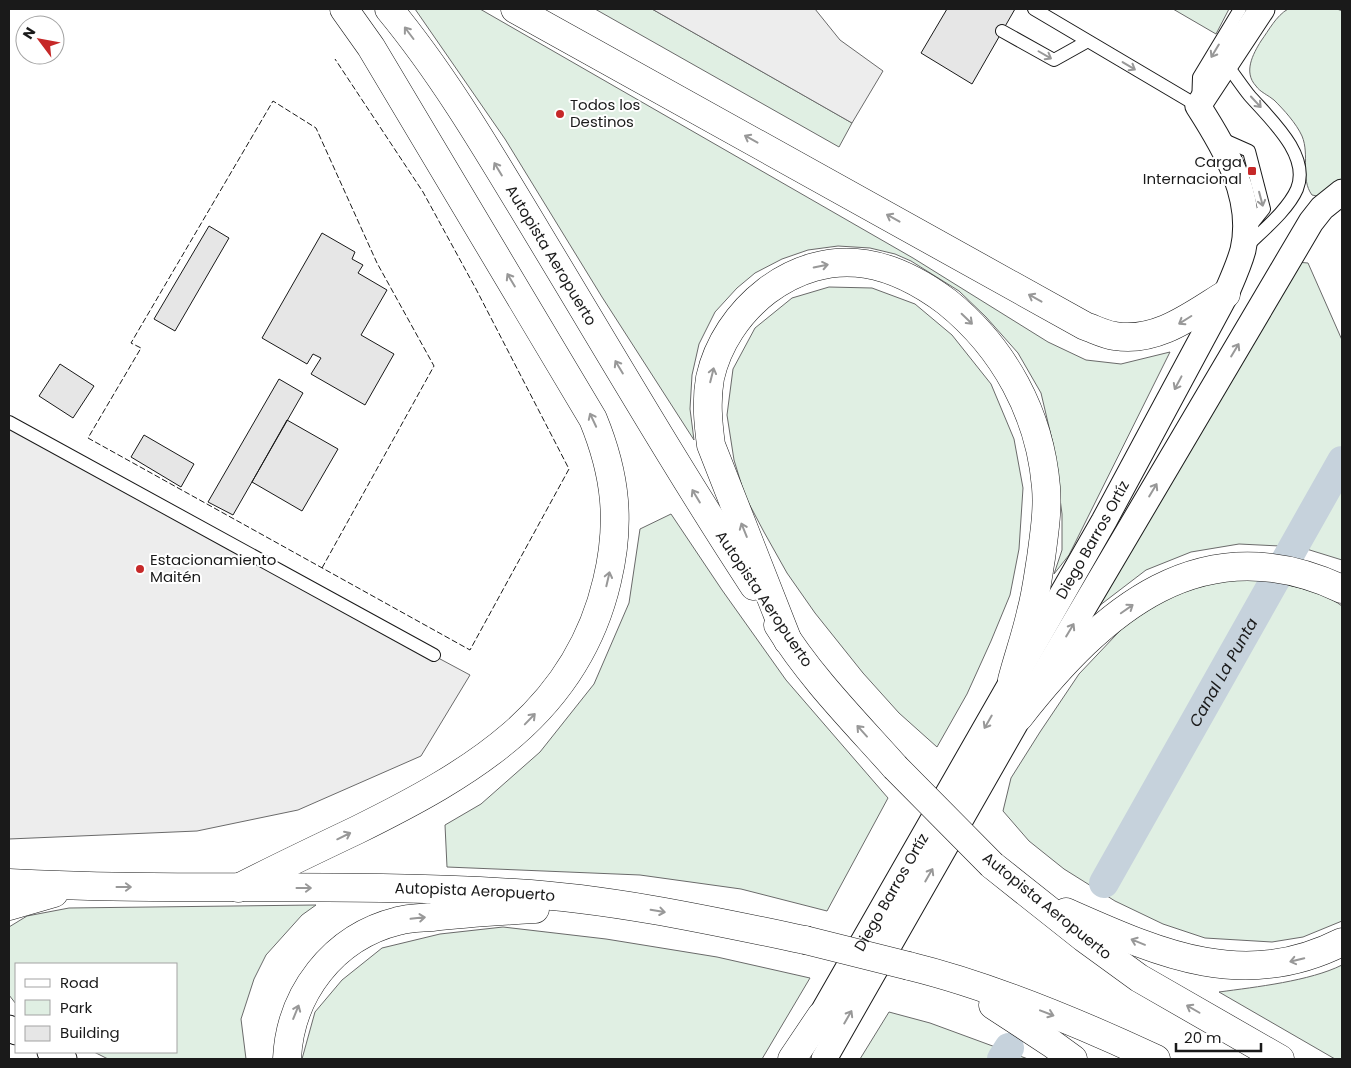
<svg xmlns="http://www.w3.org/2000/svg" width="1351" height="1068" viewBox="0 0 1351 1068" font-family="Poppins,sans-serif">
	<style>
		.green { fill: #e0efe3; stroke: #6a6a6a }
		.parking { fill: #ededed; stroke: #6a6a6a }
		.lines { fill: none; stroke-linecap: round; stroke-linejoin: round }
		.canal { stroke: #c6d2dc; stroke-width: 30 }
		.building { fill: #e6e6e6; stroke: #1a1a1a }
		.service-casing { stroke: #1a1a1a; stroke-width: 14 }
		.minor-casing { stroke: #1a1a1a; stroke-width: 27 }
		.trunk-casing { stroke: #1a1a1a; stroke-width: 29 }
		.motorway-casing { stroke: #1a1a1a; stroke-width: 29 }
		.service { stroke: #fff; stroke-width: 12 }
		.minor { stroke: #fff; stroke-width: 25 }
		.trunk { stroke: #fff; stroke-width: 28 }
		.motorway { stroke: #fff; stroke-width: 28 }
		.motorway-bridge-casing { stroke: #1a1a1a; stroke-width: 29; stroke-linecap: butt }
		.motorway-bridge { stroke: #fff; stroke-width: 28 }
		.fence { stroke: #1a1a1a; stroke-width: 1; stroke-dasharray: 6 2.5; stroke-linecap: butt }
		.oneway { stroke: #989898 }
		.poi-dot { fill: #c62828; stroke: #fff; stroke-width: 2 }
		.labels { text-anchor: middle; stroke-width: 4; stroke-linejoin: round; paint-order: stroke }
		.poi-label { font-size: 15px; fill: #1a1a1a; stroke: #fff; text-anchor: start }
		.street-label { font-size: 15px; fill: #1a1a1a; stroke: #fff }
		.water-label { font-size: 16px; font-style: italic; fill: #1a1a1a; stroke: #fff }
	</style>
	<rect width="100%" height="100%" fill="#fff"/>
	<!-- green -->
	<path class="green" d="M415 9H480L913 258 1048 342 1086 360 1121 364 1170 352 1075 543 1069 555 1054 574 1062 550V514L1053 444 1041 393 1018 353 986 317 959 291 911 261 895 254 870 248 838 246 808 250 782 259 755 273 737 288 715 312 699 344 692 375 690 409 694 440 602 297 505 139Z
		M595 9H652L852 123 839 147Z
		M1173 9H1229L1216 34Z
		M1288 9H1337L1342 11V183L1322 197 1312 195C1300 179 1310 155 1302 136 1296 123 1284 110 1274 100 1268 95 1260 92 1256 86 1243 72 1253 54 1261 41 1269 30 1276 16 1288 9Z
		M1296 262 1308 263 1342 340V560L1300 547 1239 544 1191 552 1146 570 1095 609Z
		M829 287 872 288 915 304 952 335 991 384 1014 439 1023 488 1019 549 1010 595 991 641 967 694 937 747 899 713 863 673 815 613 787 573 764 532 745 496 734 460 727 415 733 369 755 328 792 298Z
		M671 514 722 590 786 680 888 798 827 911 741 889 640 875 447 867 445 825 481 804 540 752 594 684 629 603 640 529Z
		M1258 579C1286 585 1319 589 1342 606V921L1303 937 1272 942 1205 938 1163 924 1115 901 1064 869 1029 841 1003 811 1011 778 1040 732 1079 674 1133 617 1167 595 1216 581Z
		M316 905 302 915 266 955 254 979 241 1019 246 1059H108L94 1052H176V964H16V1004L9 995V927L27 916 69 908Z
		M503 927 606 939 717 957 810 978 762 1059H302L315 1012 342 980 382 948 440 934Z
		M1342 965V1059H1335L1219 992C1256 987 1310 981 1342 965Z
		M889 1012 930 1023 1028 1059H860Z"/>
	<!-- parking -->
	<path class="parking" d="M652 9H815L840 40 883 71 852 123Z
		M9 428 470 675 421 756 298 810 197 831 9 839Z"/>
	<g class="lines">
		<!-- canal -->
		<g class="canal">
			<path id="s1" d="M1104 883 1342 461"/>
			<path d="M1002 1059 1009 1048"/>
		</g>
	</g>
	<!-- building -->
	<path class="building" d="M947 9H1015L972 84 921 53Z
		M209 226 229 238 175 331 154 319Z
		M322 233 355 252 352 259 363 265 358 273 387 290 361 335 394 354 365 405 311 374 321 358 313 354 307 364 262 338Z
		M60 364 94 386 73 418 39 396Z
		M279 379 303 393 233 515 208 502Z
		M287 420 338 449 302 511 252 482Z
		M144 435 194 464 181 487 131 457Z"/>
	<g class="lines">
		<defs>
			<path id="service" d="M1034 9 1198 106 1199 77 1240 9
				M1002 31 1054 60 1088 41
				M1226 64C1234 74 1241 85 1249 95 1269 118 1311 155 1297 189 1288 210 1262 231 1246 247
				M1222 139 1249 151 1264 209 1248 229
				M9 422 434 655"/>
			<g id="minor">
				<path d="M9 1028 16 1032"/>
				<path id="s2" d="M811 1033 1104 521 1226 294C1232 280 1239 265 1243 250 1255 198 1225 148 1198 106L1262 9"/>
				<path d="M50 1052 64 1059"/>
				<path d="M824 1059 1019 717 1311 222 1322 208 1342 192"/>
			</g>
			<path id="trunk" d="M515 9 1085 326C1094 329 1105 335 1115 336 1157 343 1192 315 1226 294"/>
			<g id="motorway">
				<path id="s3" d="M389 9C446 78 491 156 537 232 609 351 678 470 754 586"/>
				<path d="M778 625C810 677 855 722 895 767"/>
				<path d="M788 641 711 445C708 422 706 401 710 378 725 310 794 252 866 264 897 269 923 284 947 302 1004 348 1040 414 1046 487 1048 511 1044 535 1041 558 1038 576 1036 594 1031 612 1026 635 1018 657 1012 680"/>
				<path d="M1019 717C1102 611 1201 523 1342 589"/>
				<path d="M992 865 1084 938 1139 978 1280 1059"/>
				<path id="s4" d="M9 883C177 892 346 882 515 893 613 899 709 920 805 940"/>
				<path d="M238 888C277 868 317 849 357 830 470 774 576 714 607 581 621 523 616 475 593 419L371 47 344 9"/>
				<path d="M9 906 54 893"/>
				<path d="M1066 912C1159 953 1243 992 1342 942"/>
				<path d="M909 966C991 986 1079 1023 1156 1059"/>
				<path d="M993 1005 1051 1043 1073 1059"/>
				<path d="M287 1059C290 994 333 937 398 921 408 918 421 918 432 917 466 913 500 911 535 909"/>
				<path d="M792 1059 821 1016"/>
			</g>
		</defs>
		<!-- service casing -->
		<use href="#service" class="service-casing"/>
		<!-- minor casing -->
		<use href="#minor" class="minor-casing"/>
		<!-- trunk casing -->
		<use href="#trunk" class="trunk-casing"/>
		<!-- motorway casing -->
		<use href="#motorway" class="motorway-casing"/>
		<!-- service -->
		<use href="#service" class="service"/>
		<!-- minor -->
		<use href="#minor" class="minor"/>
		<!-- trunk -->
		<use href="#trunk" class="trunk"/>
		<!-- motorway -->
		<use href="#motorway" class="motorway"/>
		<defs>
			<path id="motorway-bridge" d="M895 767 992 865
				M805 940 909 966"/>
		</defs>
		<!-- motorway-bridge casing -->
		<use href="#motorway-bridge" class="motorway-bridge-casing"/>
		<!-- motorway-bridge -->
		<use href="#motorway-bridge" class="motorway-bridge"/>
		<!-- fence -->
		<path class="fence" d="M322 568 434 366 377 263 316 128 273 101 131 343 141 348 88 438 470 650 569 469 476 289 423 192 335 59"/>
	</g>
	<!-- one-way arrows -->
	<defs><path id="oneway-shaft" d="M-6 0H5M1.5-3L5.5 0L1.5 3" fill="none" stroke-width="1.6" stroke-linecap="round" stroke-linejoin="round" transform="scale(1.25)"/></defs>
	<g class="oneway">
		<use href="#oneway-shaft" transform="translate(409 33) rotate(-127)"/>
		<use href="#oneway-shaft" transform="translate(1215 51) rotate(121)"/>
		<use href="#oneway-shaft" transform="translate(1045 55) rotate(30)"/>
		<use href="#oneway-shaft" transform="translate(1129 66) rotate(31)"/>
		<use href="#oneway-shaft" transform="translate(1256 102) rotate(47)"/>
		<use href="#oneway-shaft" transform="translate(751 139) rotate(-151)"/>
		<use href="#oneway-shaft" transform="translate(498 169) rotate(-121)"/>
		<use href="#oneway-shaft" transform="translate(1261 199) rotate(75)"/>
		<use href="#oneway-shaft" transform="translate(893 218) rotate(-151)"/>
		<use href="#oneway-shaft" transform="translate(821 266) rotate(-12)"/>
		<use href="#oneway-shaft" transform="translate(511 280) rotate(-121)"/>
		<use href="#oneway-shaft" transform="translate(1035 298) rotate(-151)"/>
		<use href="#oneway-shaft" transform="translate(967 319) rotate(44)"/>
		<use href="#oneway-shaft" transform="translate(1185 320) rotate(148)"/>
		<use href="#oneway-shaft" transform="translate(1235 350) rotate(-59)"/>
		<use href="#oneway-shaft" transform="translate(619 367) rotate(-121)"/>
		<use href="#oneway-shaft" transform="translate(712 375) rotate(-76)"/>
		<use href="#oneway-shaft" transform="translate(1178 383) rotate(118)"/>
		<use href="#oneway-shaft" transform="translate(593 420) rotate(-115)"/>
		<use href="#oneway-shaft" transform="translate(1153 490) rotate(-59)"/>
		<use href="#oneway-shaft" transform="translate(696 496) rotate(-121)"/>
		<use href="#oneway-shaft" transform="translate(744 530) rotate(-112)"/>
		<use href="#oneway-shaft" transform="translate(608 579) rotate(-77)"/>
		<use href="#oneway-shaft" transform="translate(1127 609) rotate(-35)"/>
		<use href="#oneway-shaft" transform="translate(1070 630) rotate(-59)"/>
		<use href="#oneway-shaft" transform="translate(530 719) rotate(-46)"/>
		<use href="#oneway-shaft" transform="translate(988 722) rotate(120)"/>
		<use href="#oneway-shaft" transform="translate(862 731) rotate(-132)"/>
		<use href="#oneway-shaft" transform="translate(344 836) rotate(-26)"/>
		<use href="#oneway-shaft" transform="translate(929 875) rotate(-60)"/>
		<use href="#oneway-shaft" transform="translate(124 887)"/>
		<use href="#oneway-shaft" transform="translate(304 888)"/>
		<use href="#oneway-shaft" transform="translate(658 911) rotate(9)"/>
		<use href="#oneway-shaft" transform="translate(418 918) rotate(-6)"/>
		<use href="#oneway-shaft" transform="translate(1138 942) rotate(-158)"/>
		<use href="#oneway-shaft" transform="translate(1297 960) rotate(166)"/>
		<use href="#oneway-shaft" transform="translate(1193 1009) rotate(-150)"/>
		<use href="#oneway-shaft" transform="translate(296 1012) rotate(-68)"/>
		<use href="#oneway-shaft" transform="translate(1047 1013) rotate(21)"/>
		<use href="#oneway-shaft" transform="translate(848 1017) rotate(-60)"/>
	</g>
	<!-- markers -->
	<g class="poi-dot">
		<circle cx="560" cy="114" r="5"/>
		<rect x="1247" y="166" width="10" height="10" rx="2.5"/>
		<circle cx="140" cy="569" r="5"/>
	</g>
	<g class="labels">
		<!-- poi labels -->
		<g class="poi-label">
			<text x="570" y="110">Todos los<tspan x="570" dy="17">Destinos</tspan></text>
			<text x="1242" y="167" text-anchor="end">Carga<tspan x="1242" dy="17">Internacional</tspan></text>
			<text x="150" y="565">Estacionamiento<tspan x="150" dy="17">Maitén</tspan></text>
		</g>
		<!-- street labels -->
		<g class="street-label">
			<text dy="5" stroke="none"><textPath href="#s3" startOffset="295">Autopista Aeropuerto</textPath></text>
			<text dy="5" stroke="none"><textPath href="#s2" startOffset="568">Diego Barros Ortíz</textPath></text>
			<text transform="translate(764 599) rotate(56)" y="5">Autopista Aeropuerto</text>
			<text dy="5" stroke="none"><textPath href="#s2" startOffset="162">Diego Barros Ortíz</textPath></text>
			<text dy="5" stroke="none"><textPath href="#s4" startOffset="466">Autopista Aeropuerto</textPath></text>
			<text transform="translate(1047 906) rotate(39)" y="5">Autopista Aeropuerto</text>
		</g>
		<!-- water labels -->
		<g class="water-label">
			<text dy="6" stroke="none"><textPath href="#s1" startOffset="242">Canal La Punta</textPath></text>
		</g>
	</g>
	<!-- border -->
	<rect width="1351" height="1068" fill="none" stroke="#1a1a1a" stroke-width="20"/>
	<!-- legend -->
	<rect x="15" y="963" width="162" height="90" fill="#ffffff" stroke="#a3a3a3"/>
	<rect x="25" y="979" width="25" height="8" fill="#ffffff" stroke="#a3a3a3"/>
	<text x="60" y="988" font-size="15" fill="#1a1a1a">Road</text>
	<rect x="25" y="1000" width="25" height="15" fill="#e0efe3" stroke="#a3a3a3"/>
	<text x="60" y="1013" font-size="15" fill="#1a1a1a">Park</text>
	<rect x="25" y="1026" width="25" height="15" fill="#e6e6e6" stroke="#a3a3a3"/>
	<text x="60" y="1038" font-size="15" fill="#1a1a1a">Building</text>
	<!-- north arrow -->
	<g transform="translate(40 40) rotate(302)"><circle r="24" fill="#ffffff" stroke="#a3a3a3"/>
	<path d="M0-4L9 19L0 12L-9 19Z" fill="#c62828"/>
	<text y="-8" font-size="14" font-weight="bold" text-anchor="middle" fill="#1a1a1a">N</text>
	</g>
	<!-- scale -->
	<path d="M1176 1043v8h85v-8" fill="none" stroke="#1a1a1a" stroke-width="2.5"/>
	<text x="1184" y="1043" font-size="15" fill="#1a1a1a" stroke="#ffffff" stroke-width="4" paint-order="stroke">20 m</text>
</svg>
